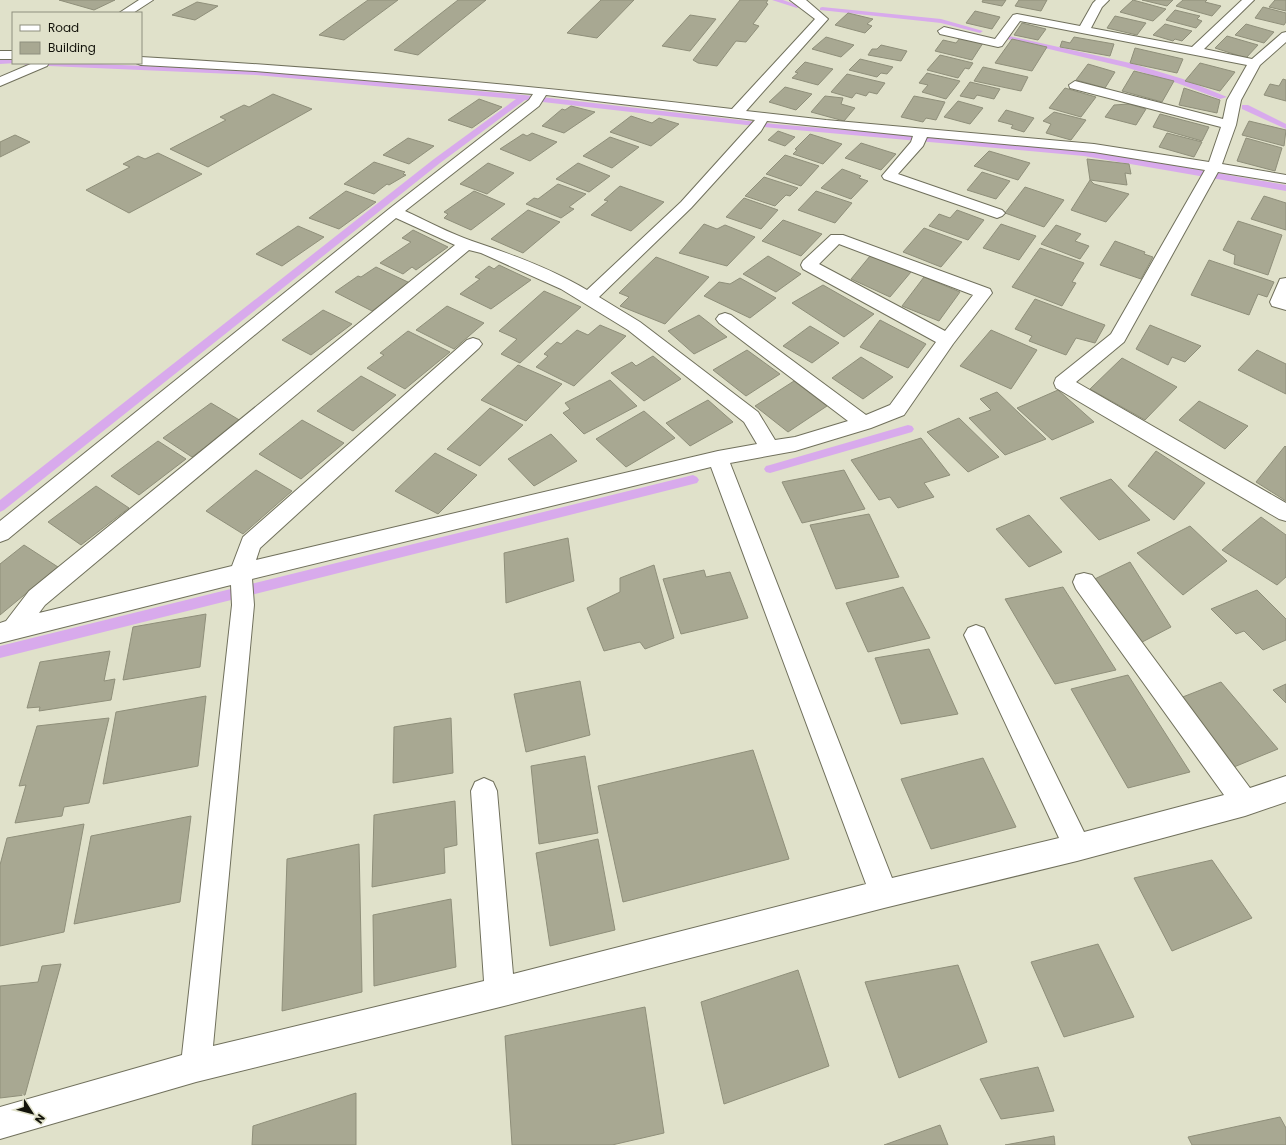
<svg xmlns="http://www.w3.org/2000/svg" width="1286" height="1145" viewBox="0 0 1286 1145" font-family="Poppins,sans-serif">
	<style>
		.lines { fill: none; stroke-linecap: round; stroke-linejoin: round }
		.stream { fill: #d8aaec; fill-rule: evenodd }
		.building { fill: #a8a892; stroke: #8f8f7a }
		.street-casing { stroke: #70705c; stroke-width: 2 }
		.street { fill: #fff; fill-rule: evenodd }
	</style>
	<rect width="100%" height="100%" fill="#e0e1ca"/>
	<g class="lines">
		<!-- stream -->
		<path class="stream" d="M772 0H783L800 6 797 8Z
			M822 7 941 19 983 31 980 33 941 23 820 10V8Z
			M1009 36 1130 63 1183 79 1227 97 1220 99 1177 83 1125 67 1007 39 1005 38Z
			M0 60H13V63H16L0 64Z
			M22 63H77L256 71 524 95 774 124 1084 150 1286 185V191L1084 156 774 128 525 100 440 163 4 510 0 512V500L434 159 516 99 256 75 26 65Z
			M1242 105H1248L1286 124V129L1242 109Z
			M908 425 912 426 914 429 912 432 770 473 766 472 764 469 766 466 770 465Z
			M693 475 697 477 699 480 697 483 0 658V646Z"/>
	</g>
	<!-- building -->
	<path class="building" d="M59 0H115L94 10Z
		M368 0H398L344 40 319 35Z
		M458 0H486L418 55 394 50Z
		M601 0H634L597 38 567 33Z
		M740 0H768L766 3 768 4 753 24 759 26 746 42 736 41 717 66 698 63 693 60Z
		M983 0H1006L1002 6 982 2Z
		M1019 0H1047L1041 11 1015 6Z
		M1133 0 1166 9 1153 21 1120 12Z
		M1142 0H1173L1167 6Z
		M1183 0H1207L1205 2 1221 6 1212 16 1176 6Z
		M1275 0H1286V11L1269 7Z
		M197 2 218 6 195 20 172 15Z
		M1263 7 1286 13V22L1284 25 1255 18Z
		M1175 10 1200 16 1197 19 1202 21 1196 28 1166 20Z
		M975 11 1000 17 992 29 966 23Z
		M848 13 873 19 867 24 872 26 865 33 835 25Z
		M690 15 716 19 690 51 662 46Z
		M1115 16 1146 23 1137 35 1107 28Z
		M1022 23 1046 29 1038 40 1014 35Z
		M1165 24 1192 31 1182 41 1175 39 1173 41 1153 35Z
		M1246 24 1274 32 1264 43 1235 35Z
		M1227 36 1258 45 1246 58 1215 48Z
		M826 37 854 45 841 57 812 49Z
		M1074 37 1114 44 1110 56 1060 47 1062 41 1070 43Z
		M960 38 983 43 972 60 935 51 943 40 956 43Z
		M1012 39 1047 47 1032 71 995 63Z
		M881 45 907 51 901 61 868 55 872 49H877Z
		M1135 48 1183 59 1177 73 1130 63Z
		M940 55 973 63 969 69 965 68 958 78 927 70Z
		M860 59 893 67 887 74 881 73 877 77 849 70Z
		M805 62 833 69 818 85 792 78 798 73 795 72Z
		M1200 63 1235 72 1220 91 1185 81Z
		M1088 64 1115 72 1105 88 1076 80Z
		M983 67 1028 77 1021 91 974 81Z
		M1134 71 1174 81 1162 102 1122 91Z
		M927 73 960 81 946 99 922 92 928 85 919 83Z
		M847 74 885 83 877 94 869 92 866 96 856 93 852 98 831 92Z
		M1283 79 1286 80V101L1264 95 1270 84 1279 86Z
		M970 82 1000 89 994 99 977 95 974 99 960 96Z
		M785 87 812 94 796 110 769 102Z
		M1065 88 1096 97 1081 117 1049 108Z
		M1184 88 1220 100 1217 113 1179 105Z
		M273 94 312 109 208 167 170 149 226 120 220 117 244 105 249 107Z
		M825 96 843 98 841 104 855 108 844 121 811 112Z
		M914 96 945 102 936 120 926 118 923 122 901 117Z
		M479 99 502 107 472 128 448 120Z
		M958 101 983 108 970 124 944 117Z
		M1129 104 1146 109 1136 125 1105 117 1114 105Z
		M571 106 595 112 564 133 542 126 562 109 565 110Z
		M1006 110 1034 118 1024 132 1011 128 1013 125 998 121Z
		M1054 112 1086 120 1071 140 1046 133 1051 124 1043 121Z
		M1160 114 1209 127 1202 141 1153 127Z
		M631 116 652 123 659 118 679 124 651 146 610 132Z
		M1249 121 1286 130 1284 146 1242 135Z
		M778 131 795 137 785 146 768 140Z
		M532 133 557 142 530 161 500 149 523 134 527 136Z
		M1167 133 1202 142 1194 157 1159 147Z
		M810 134 842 144 823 164 793 154 797 150 795 149Z
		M15 135 30 142 0 157V142Z
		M610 137 639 147 612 168 583 156Z
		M408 138 434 146 409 164 383 155Z
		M1246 138 1282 148 1275 171 1237 161Z
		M861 143 896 154 881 170 845 158Z
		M989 151 1030 163 1018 180 974 166Z
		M158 153 202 174 129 213 86 190 130 167 123 164 138 156 145 159Z
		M785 155 819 166 801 186 766 174Z
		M1087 159 1129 164 1131 174 1125 173 1127 185 1090 180Z
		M374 162 405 172 403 174 406 175 389 185 387 184 374 194 344 184Z
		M488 163 514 173 487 194 460 184Z
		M578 163 610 176 589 192 556 179Z
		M842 169 861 176 859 178 868 181 851 199 821 188Z
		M982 172 1010 181 996 199 967 190Z
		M764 177 798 188 790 196 786 195 775 206 745 196Z
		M1090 180 1094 184 1129 194 1106 222 1071 210Z
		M558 184 586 194 569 207 574 209 561 218 526 204 534 198 538 199Z
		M620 186 664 202 631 231 591 215 608 201 604 200Z
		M1025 187 1064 200 1044 227 1005 213Z
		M346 191 376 202 339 229 309 218Z
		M474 191 505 204 471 230 444 218 448 214 444 212Z
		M816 191 852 203 835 223 798 210Z
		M1264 196 1286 203V230L1251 219Z
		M744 198 778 210 761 229 726 217Z
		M528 210 560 222 523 253 491 239Z
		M957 210 984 220 968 240 929 226 939 214 950 218Z
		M783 220 822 234 801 256 762 241Z
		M1238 221 1282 235 1268 275 1234 264 1235 255 1223 250Z
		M704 224 717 229 725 225 755 237 727 266 679 253Z
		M1001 224 1036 236 1019 260 983 248Z
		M1056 225 1081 234 1075 241 1089 246 1080 259 1041 244Z
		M298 226 324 237 282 266 256 254Z
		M924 228 962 242 941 267 903 252Z
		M413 230 448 247 416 270 412 267 403 274 380 263 411 242 402 238Z
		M1115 241 1145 252 1144 254 1153 257 1141 279 1100 265Z
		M1040 248 1084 263 1072 282 1076 283 1062 306 1012 287Z
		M768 256 801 274 776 292 743 274Z
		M870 256 911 272 890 297 851 279Z
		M656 257 709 277 665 324 620 306 629 297 619 293Z
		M1209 260 1274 282 1267 297 1258 294 1249 315 1191 295Z
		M499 265 531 280 491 309 460 294 480 279 475 277 489 266 494 269Z
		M376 267 410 283 372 311 335 292 358 276 361 277Z
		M924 277 960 292 939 321 902 306Z
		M740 278 776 298 750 318 704 296 719 282 730 284Z
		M823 285 874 314 844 337 792 303Z
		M544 291 581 307 520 363 501 354 517 339 499 331Z
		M1035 299 1105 325 1095 343 1076 338 1066 355 1029 341 1032 336 1015 329Z
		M447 306 484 323 454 349 416 330Z
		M323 310 352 324 311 355 282 340Z
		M699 315 727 337 694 354 668 331Z
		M880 320 926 344 908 368 860 347Z
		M600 325 626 336 574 386 536 367 548 356 544 354 557 342 561 344 577 330 588 335Z
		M1150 325 1201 346 1185 362 1172 357 1168 365 1136 349Z
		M810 326 839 343 812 363 783 346Z
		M991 330 1037 350 1011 389 960 366Z
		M408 331 450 352 405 389 367 368 384 355 380 353Z
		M747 350 780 374 746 396 713 370Z
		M1257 350 1286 364V394L1238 370Z
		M653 356 681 379 644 401 611 373 632 362 636 366Z
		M861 357 893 377 863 399 832 378Z
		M1122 358 1177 387 1145 420 1090 389Z
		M518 365 562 384 526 421 481 400Z
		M361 376 396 395 353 431 317 411Z
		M610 380 637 406 584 434 563 413 570 409 565 403Z
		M794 381 827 406 788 432 755 406Z
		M1058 390 1094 422 1052 440 1017 408Z
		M997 392 1046 439 1005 455 969 418 991 410 980 399Z
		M708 400 733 422 690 446 666 423Z
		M1199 401 1248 426 1225 449 1179 420Z
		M211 403 241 421 192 457 163 438Z
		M490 408 523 425 480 466 447 449Z
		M644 411 675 438 626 467 596 439Z
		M959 418 999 457 968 472 927 432Z
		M302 420 344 443 301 479 259 454Z
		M551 434 577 461 534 486 508 459Z
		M921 438 950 475 924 483 934 497 898 508 890 497 879 500 851 460Z
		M158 441 186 459 139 495 111 476Z
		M1285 446 1286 447V501L1256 482Z
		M1156 451 1205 483 1174 520 1128 486Z
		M435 453 477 475 438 514 395 491Z
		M256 470 292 491 243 534 206 511Z
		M844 470 865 509 802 523 782 482Z
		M1111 479 1150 520 1099 540 1060 498Z
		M96 486 129 508 81 545 48 522Z
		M869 514 899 577 836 589 810 525Z
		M1029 515 1062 552 1029 567 996 529Z
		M1261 517 1286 535V577L1277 585 1222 550Z
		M1190 526 1227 561 1183 595 1137 553Z
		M568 538 574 581 506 603 504 553Z
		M24 545 58 567 0 615V564Z
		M1130 562 1171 627 1125 651 1076 588Z
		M654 565 674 638 645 649 640 642 604 651 587 608 620 592V578Z
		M704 570 706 577 730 572 748 618 681 634 663 579Z
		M903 587 930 638 868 652 846 603Z
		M1063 587 1116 670 1055 684 1005 599Z
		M1257 590 1286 619V640L1263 650 1244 631 1236 634 1211 609Z
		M206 614 200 667 123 680 133 627Z
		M929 649 958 714 901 724 875 658Z
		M110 651 104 681 115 679 111 700 39 711 40 707 27 708 40 662Z
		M1128 675 1190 772 1128 788 1071 689Z
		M580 681 590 735 526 752 514 694Z
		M1221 682 1278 749 1229 769 1175 700Z
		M1286 684V703L1273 690Z
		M206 696 198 766 103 784 116 712Z
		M109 718 89 803 64 807 62 816 15 823 26 785 19 786 37 726Z
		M451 718 453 773 393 783 394 727Z
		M753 750 789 859 623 902 598 786Z
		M585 756 598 833 539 844 531 766Z
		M983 758 1016 827 931 849 901 779Z
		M455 801 457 845 444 848 445 873 372 887 374 815Z
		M191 816 180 902 74 924 91 836Z
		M84 824 64 932 0 946V865L7 838Z
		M598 839 615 930 550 946 536 853Z
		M359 844 362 992 282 1011 287 859Z
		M1212 860 1252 918 1172 951 1134 878Z
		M451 899 456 967 374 986 373 915Z
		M1098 944 1134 1017 1064 1037 1031 962Z
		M61 964 25 1095 0 1098V986L38 982 42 966Z
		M958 965 987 1042 899 1078 865 982Z
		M798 970 829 1066 724 1104 701 1002Z
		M645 1007 664 1133 612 1145H512L505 1036Z
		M1038 1067 1054 1111 1001 1119 980 1079Z
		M356 1093V1145H252L253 1126Z
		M1280 1117 1286 1128V1145H1192L1188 1137Z
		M940 1125 948 1145H884Z
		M1054 1136 1055 1145H1005Z"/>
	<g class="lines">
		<defs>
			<path id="street" d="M139 0H153L133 13H119Z
				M790 0H806L828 19 746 111 826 120 1094 144 1209 162 1221 127 1070 88 1069 85 1075 81 1223 119 1227 100 1247 65 1020 21 1002 46 998 47 940 34 938 31 944 27 995 39 1013 15 1017 14 1080 26 1093 3 1096 0H1109L1102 7 1091 28 1192 47 1242 0H1254L1204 49 1252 59 1282 33 1286 32V42L1260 65 1241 100 1236 125 1222 164 1286 175V183L1218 172 1124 342 1076 382 1286 503V521L1279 519 1056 388 1054 383 1056 378 1111 334 1205 170 1094 152 927 137 923 146 898 174 1002 210 1005 213 1002 216 997 218 884 179 882 176 911 142 913 136 767 121 761 131 691 208 599 297 640 322 758 412 775 440 795 437 848 421 719 323 716 319 719 315 725 313 731 315 866 415 890 405 936 342 803 269 801 265 803 261 831 235H843L990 289 992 293 953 344 904 415 871 428 795 451 730 463 892 878 1059 838 964 635 968 628 976 625 984 628 1084 832 1224 795 1076 589 1073 582 1076 575 1084 573 1092 575 1250 788 1286 776V802L1245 816 1077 861 884 908 500 1007 196 1082 0 1139V1107L182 1055 232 605 231 585 0 643V623L6 621 29 591 455 245 396 218 8 539 0 542V521L389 209 529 100 533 94 255 71 141 65 136 63H141V57C339 68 536 86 732 109L815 19ZM546 95 755 120 681 202 587 290C552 269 511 254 472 241 449 233 427 221 405 211L539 106ZM839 244 973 295 945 331 819 264ZM469 250 481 253 561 289 628 330 744 422 757 444 718 451 256 560 260 548 479 348 482 344 479 340 473 338 467 340 243 537 232 566 39 613 45 605ZM711 467 866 884 513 974 497 791 493 782 484 778 475 782 471 791 484 981 213 1046 254 605 252 579Z
				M0 51H13V59H0Z
				M33 63H49L47 66 0 86V77Z
				M1286 278V310L1272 306 1270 302 1280 279Z"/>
		</defs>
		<!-- street casing -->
		<use href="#street" class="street-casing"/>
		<!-- street -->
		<use href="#street" class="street"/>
	</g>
	<!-- legend -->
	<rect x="12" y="12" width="130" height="52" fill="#e0e1ca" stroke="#8e8f7e"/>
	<rect x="20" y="25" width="20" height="6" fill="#ffffff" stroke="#8e8f7e"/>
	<text x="48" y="32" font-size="12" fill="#13130b">Road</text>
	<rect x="20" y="42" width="20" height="12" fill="#a8a892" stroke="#8e8f7e"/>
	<text x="48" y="52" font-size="12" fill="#13130b">Building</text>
	<!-- north arrow -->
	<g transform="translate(32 1113) rotate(126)" stroke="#e0e1ca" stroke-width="3" paint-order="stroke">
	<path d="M0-3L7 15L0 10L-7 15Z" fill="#13130b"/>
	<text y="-6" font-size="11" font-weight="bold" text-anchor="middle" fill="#13130b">N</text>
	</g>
</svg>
